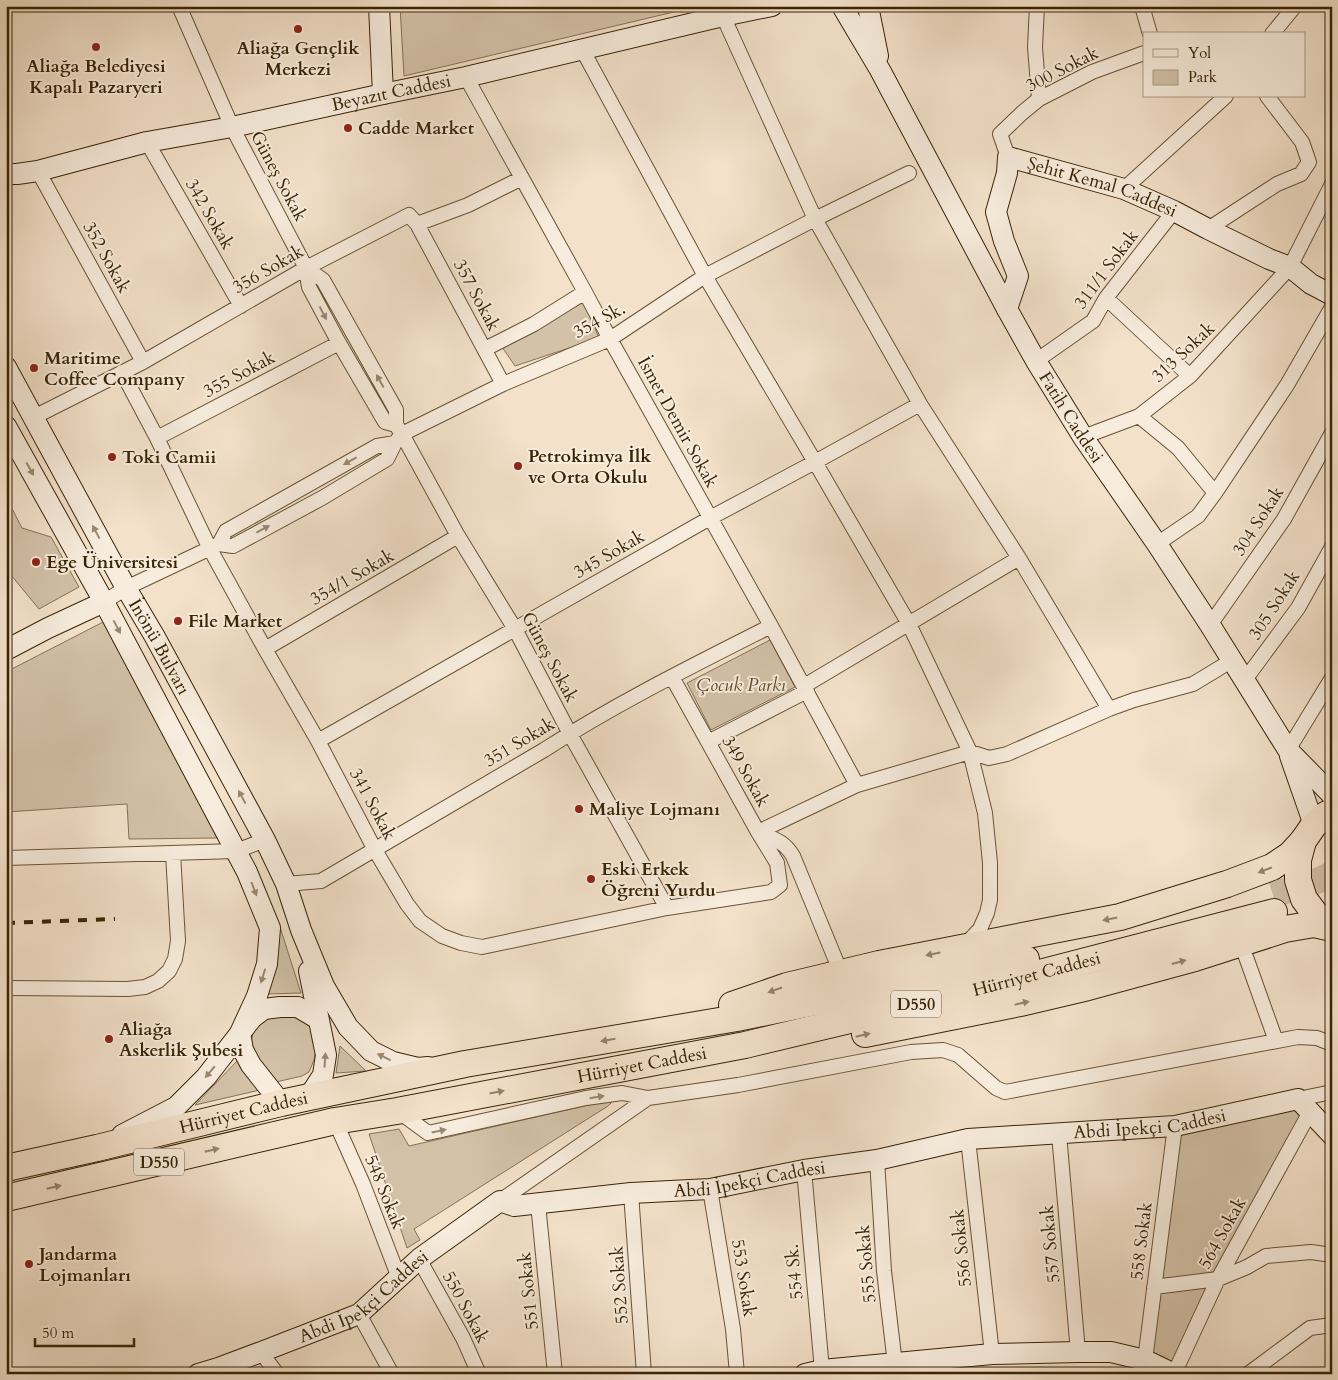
<svg xmlns="http://www.w3.org/2000/svg" width="1338" height="1380" viewBox="0 0 1338 1380" font-family="Cardo,serif">
	<style>
		.green { fill: #d3c1a8; stroke: #867256 }
		.lines { fill: none; stroke-linecap: round; stroke-linejoin: round }
		.highway-tunnel { stroke: #cebba2; stroke-width: 26; stroke-dasharray: 26 13; stroke-linecap: butt }
		.street-casing { stroke: #685336; stroke-width: 16 }
		.secondary-casing { stroke: #392404; stroke-width: 22 }
		.highway-casing { stroke: #392404; stroke-width: 28 }
		.street { stroke: #f7ecdd; stroke-width: 14 }
		.secondary { stroke: #f7ecdd; stroke-width: 20 }
		.highway { stroke: #f3e1ca; stroke-width: 26 }
		.rail { stroke: #392404; stroke-width: 4; stroke-dasharray: 9 9; stroke-linecap: butt }
		.oneway { fill: #988870 }
		.oneway2 { fill: #968267 }
		.poi-dot { fill: #8f2418; stroke: #f7ecdd; stroke-width: 2 }
		.labels { text-anchor: middle; stroke-width: 4; stroke-linejoin: round; paint-order: stroke }
		.shield { fill: #f7ecdd; stroke: #726045; stroke-width: 1 }
		.shield-label { font-size: 16px; font-weight: bold; fill: #392404 }
		.poi-label { font-size: 18px; font-weight: bold; fill: #392404; stroke: #f7ecdd; text-anchor: start }
		.street-label { font-size: 18px; fill: #392404; stroke: #f7ecdd }
		.park-label { font-size: 18px; font-style: italic; fill: #604b2d; stroke: #f7ecdd }
	</style>
	<rect width="100%" height="100%" fill="#f3e1ca"/>
	<filter id="stains"><feTurbulence type="fractalNoise" baseFrequency=".004" numOctaves="4"/><feColorMatrix values="0 0 0 0 .2 0 0 0 0 .09 0 0 0 0 .02 0 0 0 .5 -.17"/></filter>
	<radialGradient id="worn" r=".72"><stop offset=".6" stop-color="#630" stop-opacity="0"/><stop offset="1" stop-color="#630" stop-opacity=".3"/></radialGradient>
	<!-- green -->
	<path class="green" d="M400 6H699L404 76Z
		M584 302 599 338 515 366 502 347Z
		M6 497 22 528 51 537 79 587 39 609 6 569Z
		M107 620 217 838 129 839 127 804 6 812V672Z
		M770 640 795 687 711 730 687 683Z
		M280 927 301 993 267 994Z
		M286 1012 310 1023 318 1037 314 1060 309 1072 302 1076 276 1082 262 1069 251 1042 254 1029 263 1020Z
		M340 1046 366 1071 336 1073Z
		M237 1061 260 1090 195 1105Z
		M1298 1099 1310 1112 1174 1374 1145 1360 1175 1126Z
		M606 1101 612 1102 608 1106 414 1229 420 1240 407 1248 369 1134 399 1129 409 1146Z"/>
	<g class="lines">
		<!-- highway-tunnel -->
		<path class="highway-tunnel" d="M1273 895 1317 881 1332 874"/>
		<defs>
			<path id="street" d="M179 6 232 127 306 268 309 287 339 343 385 422 396 425
				M1037 6 1035 47 1039 99
				M1142 6 1150 34
				M723 16 815 219 920 404 1019 558 1109 709
				M1272 34 1295 6
				M582 49 705 276 815 462 909 624 970 752 985 813 990 863V900L987 913 980 929 965 945
				M466 77 585 292 610 339 771 626 857 785
				M147 142 241 306
				M1008 157 1000 134 1022 113 1039 99 1092 72 1144 53
				M38 171 143 362
				M1124 189 1226 96
				M417 224 503 384
				M1208 229 1277 184 1301 174 1309 162 1302 142 1267 96
				M306 268 323 280 396 410V425L402 434 458 536 515 629 570 734 667 908
				M1106 298 1190 376
				M485 349 534 324 585 292
				M1036 361 1093 321 1106 298 1174 211
				M122 372 157 438 210 549 265 649 318 741 375 850 407 904 420 921 442 936 461 943 482 947 667 908 771 892 780 885 777 863 758 832 672 677
				M1139 416 1178 448 1215 493
				M34 417 143 362 306 268 409 215 417 224 468 205 522 178
				M1083 437 1139 416 1190 376 1290 267 1332 184
				M157 438 339 343
				M219 544 226 531 377 446 395 443
				M1157 544 1198 516 1215 493 1287 385 1332 307
				M104 602 126 588 219 544 233 546 322 498 387 459 395 443 402 434 503 384 610 339 705 276 815 219 909 173
				M1210 625 1284 519 1332 433
				M265 649 458 536
				M1244 681 1298 608 1332 547
				M804 686 1019 558
				M318 741 710 518 815 462 920 404
				M708 742 807 691
				M1288 750 1332 678
				M758 832 857 785 970 752 989 758 1007 754 1109 709 1134 700 1193 684 1231 661
				M758 832C774 839 784 841 793 856L841 973
				M6 858 236 851 265 840
				M286 884 321 881 544 750C617 703 694 665 771 626
				M1246 957 1276 1041
				M6 988 128 989 145 987 158 981 169 971 175 959 178 941 173 853
				M1298 1099 1332 1092
				M398 1111 428 1133 586 1098 622 1093 648 1098
				M335 1121 363 1184 399 1278
				M1059 1134 1078 1352
				M968 1139 992 1354
				M877 1160 884 1271 895 1364
				M804 1170 822 1370
				M710 1189 733 1329 737 1374
				M631 1193 644 1374
				M500 1201 648 1098 738 1085 911 1052 943 1050 958 1055 996 1088 1005 1092 1298 1037 1317 1038 1332 1044
				M538 1204 555 1374
				M419 1259 463 1338 479 1374
				M1154 1287 1218 1279 1247 1267 1266 1256 1311 1252 1332 1255
				M359 1314 392 1374
				M261 1352 277 1374
				M1145 1360 1175 1126
				M1174 1374 1218 1279 1310 1112
				M1248 1374 1310 1328 1332 1325"/>
			<g id="secondary">
				<path d="M379 6 383 94"/>
				<path id="s1" d="M842 6 880 70 1007 309 1036 361 1083 437 1157 544 1210 625 1288 750 1332 795"/>
				<path d="M868 6 878 56"/>
				<path id="s2" d="M6 174H17L38 171 147 142 232 127 383 94 466 77 723 16 772 6"/>
				<path id="s3" d="M1007 309 1018 276 1004 241 996 212 1007 173 1008 157 1124 189 1174 211 1208 229 1269 259 1290 267 1311 284 1332 295"/>
				<path id="s4" d="M6 367 126 588 155 637 265 840 286 884 301 930 324 986 348 1027 371 1051 393 1062 418 1068 428 1067"/>
				<path d="M6 426 104 602 247 872 270 928 267 964 257 996 240 1033 243 1050 251 1065 281 1103"/>
				<path d="M6 650 48 628 104 602"/>
				<path d="M1290 756 1314 825"/>
				<path d="M308 1098 323 1075 326 1055 309 971"/>
				<path d="M122 1135 176 1107 206 1077 252 1018 264 1009 280 1007H298L318 1019"/>
				<path id="s5" d="M198 1374 218 1368 261 1352 359 1314 419 1259 500 1201 514 1206 631 1193 710 1189 804 1170 877 1160 968 1139 1175 1126 1298 1099 1332 1135"/>
				<path d="M805 1374 822 1370 992 1354 1078 1352H1111L1145 1360 1174 1374"/>
			</g>
			<g id="highway">
				<path d="M1303 841 1298 860V880L1304 899 1316 915 1331 927"/>
				<path d="M732 1005 787 986 879 964 1120 917 1227 884 1272 867 1290 855 1303 841 1314 825 1327 814 1332 812"/>
				<path d="M865 1034 1020 1003 1088 987 1195 958 1285 929 1314 924 1332 928"/>
				<path id="s6" d="M6 1168 97 1148 281 1103 465 1064 737 1018 1026 959"/>
				<path id="s7" d="M6 1198 335 1121 397 1111 745 1045 963 993 1274 912"/>
			</g>
		</defs>
		<!-- street casing -->
		<use href="#street" class="street-casing"/>
		<!-- secondary casing -->
		<use href="#secondary" class="secondary-casing"/>
		<!-- highway casing -->
		<use href="#highway" class="highway-casing"/>
		<!-- street -->
		<use href="#street" class="street"/>
		<!-- secondary -->
		<use href="#secondary" class="secondary"/>
		<!-- highway -->
		<use href="#highway" class="highway"/>
		<!-- rail -->
		<path class="rail" d="M6 923 115 919"/>
	</g>
	<!-- one-way arrows -->
	<defs><path id="oneway-solid" d="M-6-.8H1V-3.2L6.5 0L1 3.2V.8H-6Z" transform="scale(1.25)"/></defs>
	<g class="oneway">
		<use href="#oneway-solid" transform="translate(323 313) rotate(62)"/>
		<use href="#oneway-solid" transform="translate(380 381) rotate(-119)"/>
		<use href="#oneway-solid" transform="translate(350 461) rotate(151)"/>
		<use href="#oneway-solid" transform="translate(30 469) rotate(61)"/>
		<use href="#oneway-solid" transform="translate(263 529) rotate(-28)"/>
		<use href="#oneway-solid" transform="translate(96 532) rotate(-118)"/>
		<use href="#oneway-solid" transform="translate(117 627) rotate(62)"/>
		<use href="#oneway-solid" transform="translate(242 797) rotate(-118)"/>
		<use href="#oneway-solid" transform="translate(254 889) rotate(69)"/>
		<use href="#oneway-solid" transform="translate(263 976) rotate(107)"/>
		<use href="#oneway-solid" transform="translate(384 1057) rotate(-154)"/>
		<use href="#oneway-solid" transform="translate(325 1060) rotate(-86)"/>
		<use href="#oneway-solid" transform="translate(210 1072) rotate(130)"/>
		<use href="#oneway-solid" transform="translate(597 1097) rotate(-9)"/>
		<use href="#oneway-solid" transform="translate(439 1131) rotate(-12)"/>
	</g>
	<g class="oneway2">
		<use href="#oneway-solid" transform="translate(1265 870) rotate(159)"/>
		<use href="#oneway-solid" transform="translate(1110 919) rotate(169)"/>
		<use href="#oneway-solid" transform="translate(933 954) rotate(169)"/>
		<use href="#oneway-solid" transform="translate(1179 962) rotate(-15)"/>
		<use href="#oneway-solid" transform="translate(775 990) rotate(161)"/>
		<use href="#oneway-solid" transform="translate(1022 1003) rotate(-13)"/>
		<use href="#oneway-solid" transform="translate(863 1035) rotate(-13)"/>
		<use href="#oneway-solid" transform="translate(608 1040) rotate(170)"/>
		<use href="#oneway-solid" transform="translate(497 1092) rotate(-11)"/>
		<use href="#oneway-solid" transform="translate(212 1150) rotate(-13)"/>
		<use href="#oneway-solid" transform="translate(54 1187) rotate(-13)"/>
	</g>
	<!-- markers -->
	<g class="poi-dot">
		<circle cx="298" cy="29" r="5"/>
		<circle cx="96" cy="47" r="5"/>
		<circle cx="348" cy="128" r="5"/>
		<circle cx="34" cy="368" r="5"/>
		<circle cx="112" cy="457" r="5"/>
		<circle cx="518" cy="466" r="5"/>
		<circle cx="36" cy="562" r="5"/>
		<circle cx="178" cy="621" r="5"/>
		<circle cx="579" cy="809" r="5"/>
		<circle cx="591" cy="879" r="5"/>
		<circle cx="109" cy="1039" r="5"/>
		<circle cx="29" cy="1264" r="5"/>
	</g>
	<g class="labels">
		<!-- shield labels -->
		<g class="shield">
			<rect x="891" y="990.5" width="50" height="27" rx="4"/>
			<rect x="134" y="1148.5" width="50" height="27" rx="4"/>
		</g>
		<g class="shield-label">
			<text x="916" y="1010">D550</text>
			<text x="159" y="1168">D550</text>
		</g>
		<!-- poi labels -->
		<g class="poi-label">
			<text x="298" y="54" text-anchor="middle">Aliağa Gençlik<tspan x="298" dy="21">Merkezi</tspan></text>
			<text x="96" y="72" text-anchor="middle">Aliağa Belediyesi<tspan x="96" dy="21">Kapalı Pazaryeri</tspan></text>
			<text x="358" y="134">Cadde Market</text>
			<text x="44" y="364">Maritime<tspan x="44" dy="21">Coffee Company</tspan></text>
			<text x="528" y="462">Petrokimya İlk<tspan x="528" dy="21">ve Orta Okulu</tspan></text>
			<text x="122" y="463">Toki Camii</text>
			<text x="46" y="568">Ege Üniversitesi</text>
			<text x="188" y="627">File Market</text>
			<text x="589" y="815">Maliye Lojmanı</text>
			<text x="601" y="875">Eski Erkek<tspan x="601" dy="21">Öğreni Yurdu</tspan></text>
			<text x="119" y="1035">Aliağa<tspan x="119" dy="21">Askerlik Şubesi</tspan></text>
			<text x="39" y="1260">Jandarma<tspan x="39" dy="21">Lojmanları</tspan></text>
		</g>
		<!-- street labels -->
		<g class="street-label">
			<text transform="translate(1062 69) rotate(-27)" y="6">300 Sokak</text>
			<text dy="6" stroke="none"><textPath href="#s2" startOffset="394">Beyazıt Caddesi</textPath></text>
			<text transform="translate(279 176) rotate(62)" y="6">Güneş Sokak</text>
			<text dy="6" stroke="none"><textPath href="#s3" startOffset="258">Şehit Kemal Caddesi</textPath></text>
			<text transform="translate(210 214) rotate(60)" y="6">342 Sokak</text>
			<text transform="translate(107 257) rotate(61)" y="6">352 Sokak</text>
			<text transform="translate(268 269) rotate(-30)" y="6">356 Sokak</text>
			<text transform="translate(1106 269) rotate(-53)" y="6">311/1 Sokak</text>
			<text transform="translate(477 295) rotate(62)" y="6">357 Sokak</text>
			<text transform="translate(599 320) rotate(-28)" y="6">354 Sk.</text>
			<text transform="translate(1183 352) rotate(-43)" y="6">313 Sokak</text>
			<text transform="translate(239 374) rotate(-28)" y="6">355 Sokak</text>
			<text dy="6" stroke="none"><textPath href="#s1" startOffset="471">Fatih Caddesi</textPath></text>
			<text transform="translate(678 422) rotate(61)" y="6">İsmet Demir Sokak</text>
			<text transform="translate(1258 521) rotate(-57)" y="6">304 Sokak</text>
			<text transform="translate(609 554) rotate(-30)" y="6">345 Sokak</text>
			<text transform="translate(352 577) rotate(-30)" y="6">354/1 Sokak</text>
			<text transform="translate(1274 605) rotate(-57)" y="6">305 Sokak</text>
			<text dy="6" stroke="none"><textPath href="#s4" startOffset="319">İnönü Bulvarı</textPath></text>
			<text transform="translate(550 657) rotate(62)" y="6">Güneş Sokak</text>
			<text transform="translate(519 742) rotate(-31)" y="6">351 Sokak</text>
			<text transform="translate(746 771) rotate(61)" y="6">349 Sokak</text>
			<text transform="translate(373 804) rotate(62)" y="6">341 Sokak</text>
			<text dy="6" stroke="none"><textPath href="#s7" startOffset="1055">Hürriyet Caddesi</textPath></text>
			<text dy="6" stroke="none"><textPath href="#s7" startOffset="650">Hürriyet Caddesi</textPath></text>
			<text dy="6" stroke="none"><textPath href="#s6" startOffset="244">Hürriyet Caddesi</textPath></text>
			<text dy="6" stroke="none"><textPath href="#s5" startOffset="1010">Abdi İpekçi Caddesi</textPath></text>
			<text dy="6" stroke="none"><textPath href="#s5" startOffset="605">Abdi İpekçi Caddesi</textPath></text>
			<text transform="translate(385 1192) rotate(68)" y="6">548 Sokak</text>
			<text transform="translate(1222 1233) rotate(-61)" y="6">564 Sokak</text>
			<text transform="translate(1141 1241) rotate(-83)" y="6">558 Sokak</text>
			<text transform="translate(1050 1244) rotate(-95)" y="6">557 Sokak</text>
			<text transform="translate(961 1248) rotate(-96)" y="6">556 Sokak</text>
			<text transform="translate(866 1264) rotate(-95)" y="6">555 Sokak</text>
			<text transform="translate(794 1272) rotate(-95)" y="6">554 Sk.</text>
			<text transform="translate(744 1278) rotate(81)" y="6">553 Sokak</text>
			<text transform="translate(619 1285) rotate(-94)" y="6">552 Sokak</text>
			<text transform="translate(528 1291) rotate(-96)" y="6">551 Sokak</text>
			<text dy="6" stroke="none"><textPath href="#s5" startOffset="185">Abdi İpekçi Caddesi</textPath></text>
			<text transform="translate(466 1307) rotate(62)" y="6">550 Sokak</text>
		</g>
		<!-- park labels -->
		<g class="park-label">
			<text x="741" y="691">Çocuk Parkı</text>
		</g>
	</g>
	<!-- margin -->
	<rect width="1338" height="1380" fill="none" stroke="#f3e1ca" stroke-width="25"/>
	<rect x="8" y="8" width="1323" height="1365" fill="none" stroke="#392404" stroke-width="2.5"/>
	<rect x="12" y="12" width="1313" height="1355" fill="none" stroke="#392404"/>
	<!-- legend -->
	<rect x="1143" y="32" width="162" height="65" fill="#f7ecdd" stroke="#ab9c86"/>
	<rect x="1153" y="49" width="25" height="8" fill="#f7ecdd" stroke="#ab9c86"/>
	<text x="1188" y="58" font-size="15" fill="#392404">Yol</text>
	<rect x="1153" y="70" width="25" height="15" fill="#d3c1a8" stroke="#ab9c86"/>
	<text x="1188" y="82" font-size="15" fill="#392404">Park</text>
	<!-- scale -->
	<path d="M35 1338v8h99v-8" fill="none" stroke="#392404" stroke-width="2.5"/>
	<text x="42" y="1338" font-size="15" fill="#392404" stroke="#f7ecdd" stroke-width="4" paint-order="stroke">50 m</text>
	<rect width="100%" height="100%" filter="url(#stains)"/>
	<rect width="100%" height="100%" fill="url(#worn)"/>
</svg>
